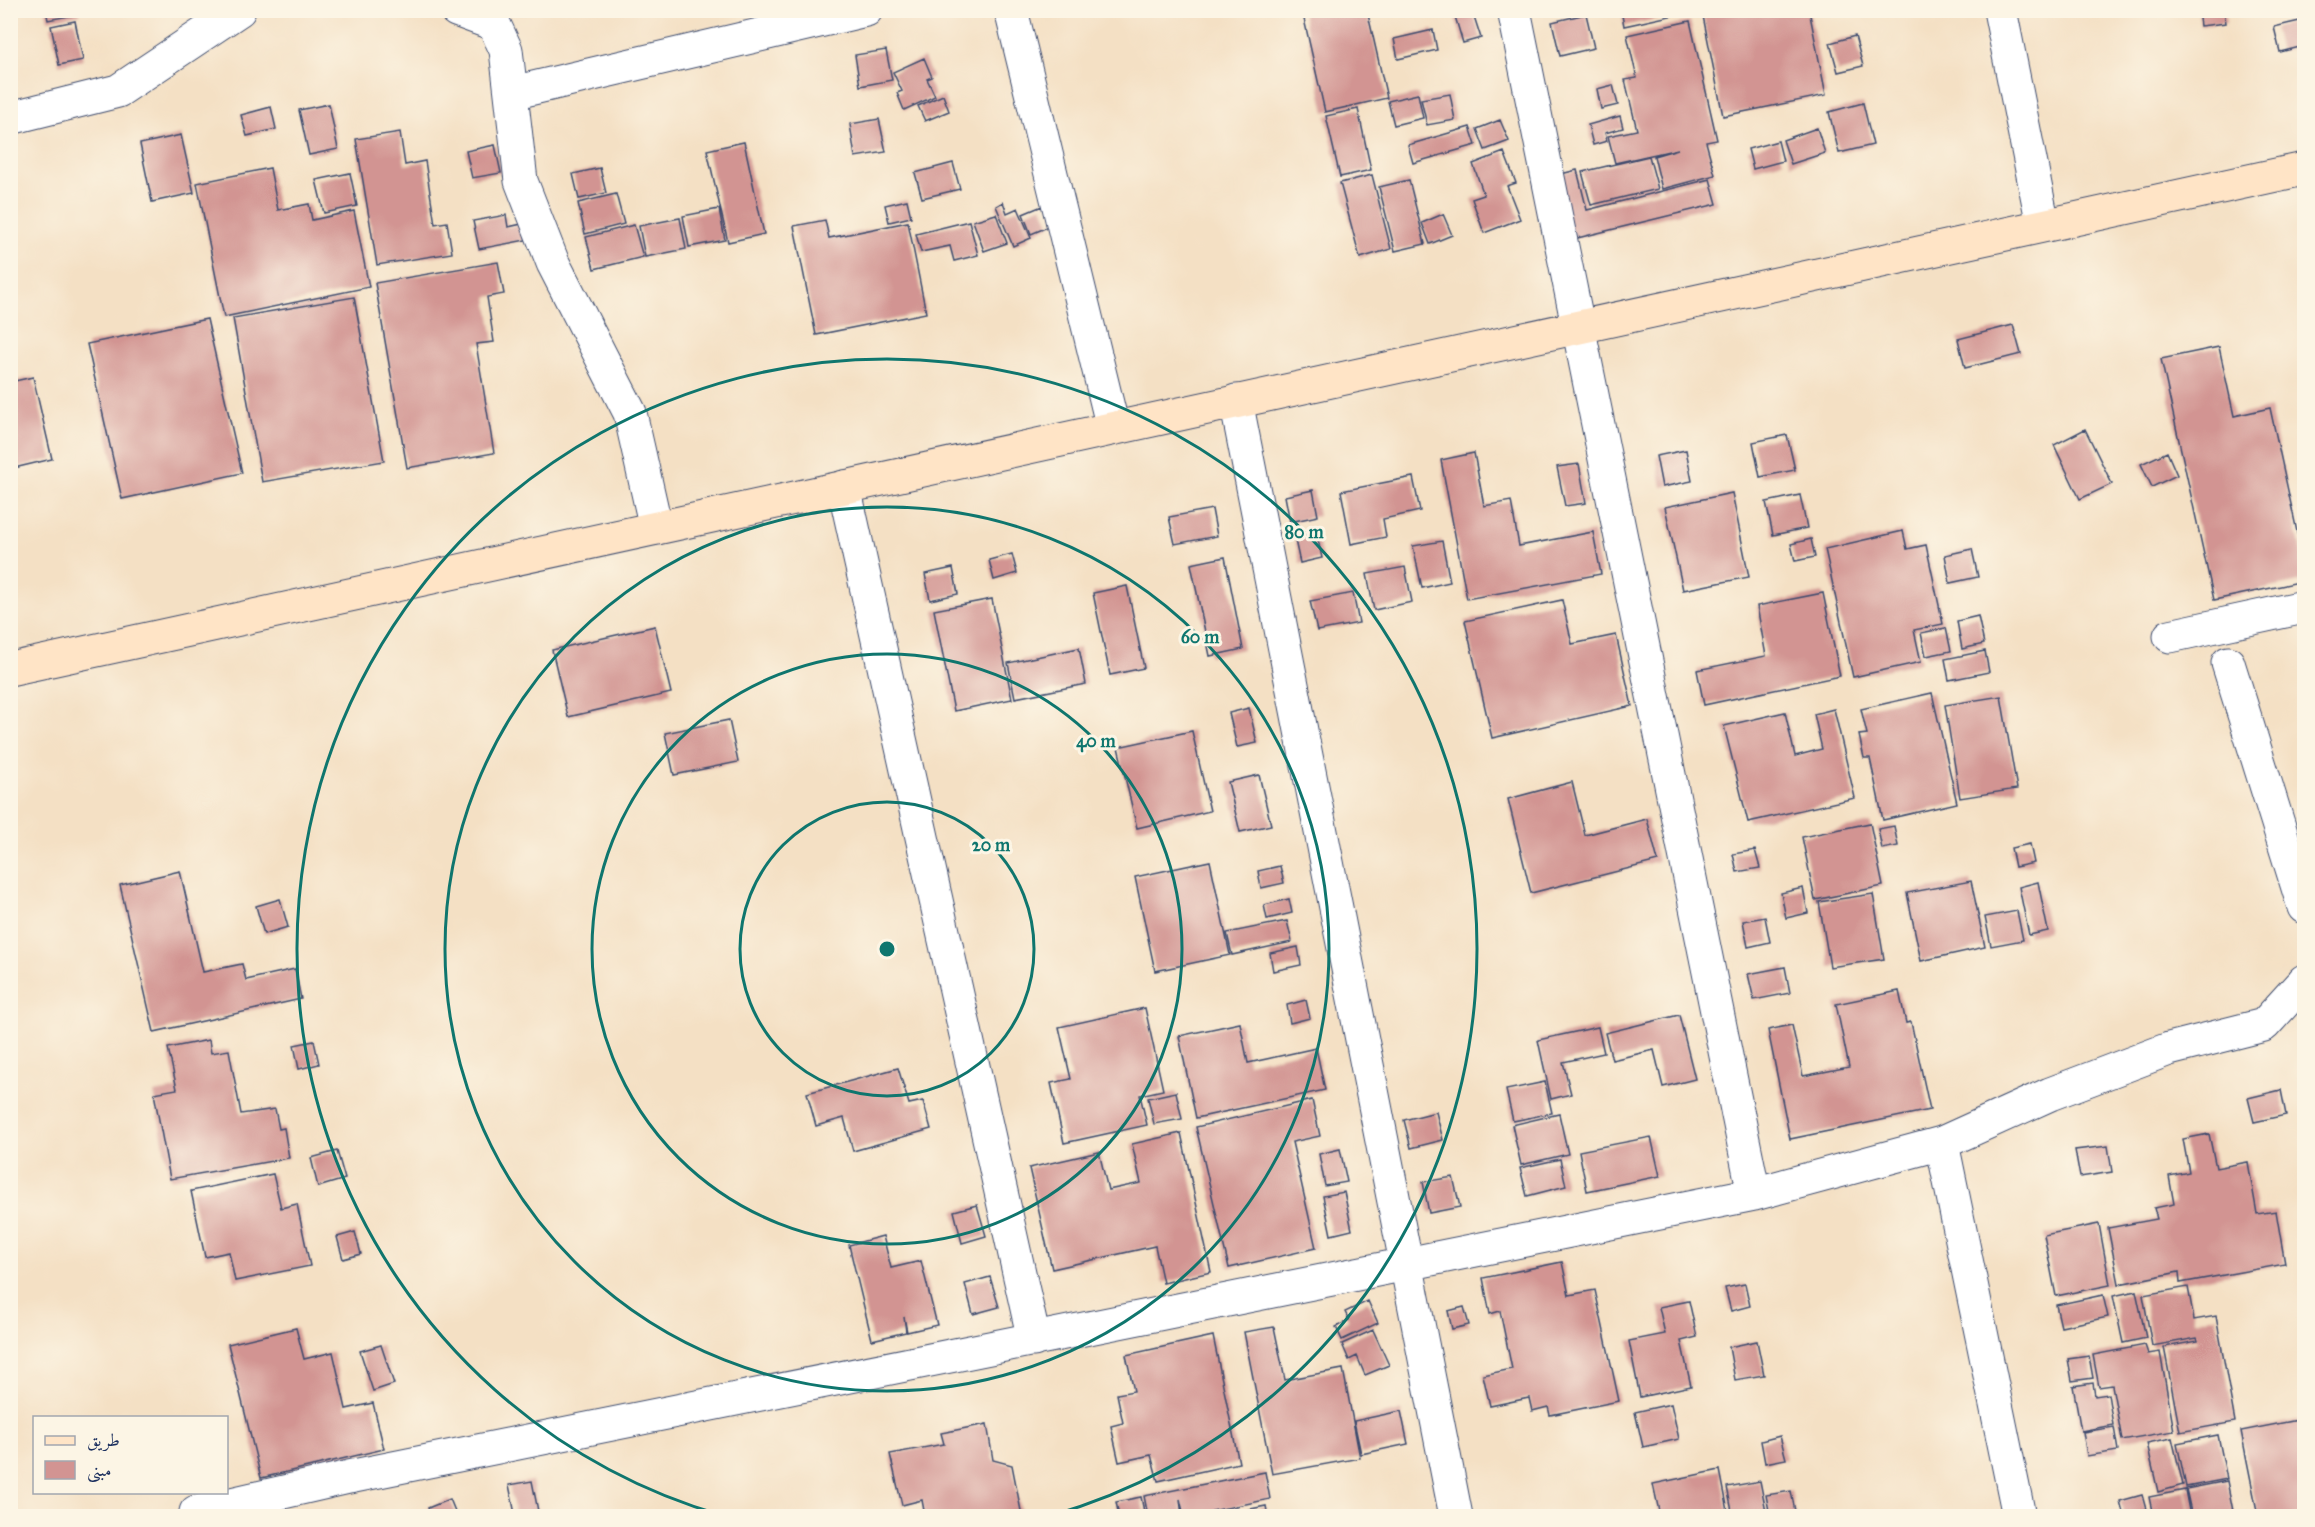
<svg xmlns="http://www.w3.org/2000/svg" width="2315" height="1527" viewBox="0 0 2315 1527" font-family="'IM FELL Great Primer',Amiri,serif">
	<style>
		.building { fill: #d29492 }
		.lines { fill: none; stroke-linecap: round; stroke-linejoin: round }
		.street-casing { stroke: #3c4a6d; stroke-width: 35 }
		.secondary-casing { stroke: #3c4a6d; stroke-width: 35 }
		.street { stroke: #fff; stroke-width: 33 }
		.secondary { stroke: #ffe4c6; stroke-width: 33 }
		.ring { fill: none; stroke: #0f766e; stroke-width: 3 }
		.centre { fill: #0f766e; stroke: #fcf5e5; stroke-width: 3 }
		.ring-label { font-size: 18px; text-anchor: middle; font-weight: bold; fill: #0f766e; stroke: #fcf5e5; stroke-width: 6; stroke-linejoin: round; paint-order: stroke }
	</style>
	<rect width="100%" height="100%" fill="#fcf5e5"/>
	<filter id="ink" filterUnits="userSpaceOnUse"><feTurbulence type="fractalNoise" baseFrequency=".0167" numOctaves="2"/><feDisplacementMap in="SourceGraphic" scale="12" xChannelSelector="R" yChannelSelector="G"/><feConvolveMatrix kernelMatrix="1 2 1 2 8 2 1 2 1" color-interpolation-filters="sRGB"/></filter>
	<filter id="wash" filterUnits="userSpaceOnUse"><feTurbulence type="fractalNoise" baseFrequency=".008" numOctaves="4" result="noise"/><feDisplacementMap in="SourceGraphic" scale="24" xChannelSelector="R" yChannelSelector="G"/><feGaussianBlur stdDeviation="1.35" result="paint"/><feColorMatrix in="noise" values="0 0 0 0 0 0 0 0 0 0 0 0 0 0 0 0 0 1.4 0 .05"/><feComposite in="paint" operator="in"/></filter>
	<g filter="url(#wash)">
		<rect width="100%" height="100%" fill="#f4e0c4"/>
		<g id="blocks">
			<!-- building -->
			<path class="building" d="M46 10H80V14L48 20Z
				M1302 10H1367L1387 98 1325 112Z
				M1464 10H1472L1481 38 1463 43 1454 13Z
				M1621 10H1684V13L1624 26Z
				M1728 10H1809L1826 95 1723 116 1703 16Z
				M2198 10H2224L2226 23 2200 26Z
				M1586 14 1594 48 1560 56 1552 22Z
				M2304 20V46L2280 52 2274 27Z
				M75 21 83 60 59 65 51 26Z
				M1690 21 1717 140 1706 142 1715 175 1662 189 1654 156 1678 149 1615 163 1608 136 1637 130 1625 80 1637 78 1627 35Z
				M1433 30 1437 50 1398 59 1394 39Z
				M1855 36 1863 66 1838 72 1830 43Z
				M886 50 892 80 860 86 855 55Z
				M924 58 932 77 927 79 935 96 904 110 897 93 902 91 893 72Z
				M1613 85 1618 105 1601 109 1597 89Z
				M1418 94 1423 118 1394 125 1388 101Z
				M1450 94 1455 120 1427 125 1421 99Z
				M943 95 949 111 925 121 918 106Z
				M1863 103 1873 145 1839 153 1829 112Z
				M329 104 338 149 309 155 299 110Z
				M271 107 276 129 247 136 241 115Z
				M1358 109 1371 170 1340 177 1326 116Z
				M1620 116 1623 128 1605 133 1607 141 1593 145 1588 125Z
				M879 119 886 152 855 157 850 124Z
				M1500 120 1509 141 1485 150 1477 129Z
				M1470 127 1476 145 1413 163 1408 145Z
				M1817 128 1825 153 1791 164 1783 140Z
				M400 132 405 165 425 161 435 224 447 222 452 253 377 265 356 139Z
				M181 135 194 193 152 202 140 144Z
				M1778 141 1783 161 1753 169 1748 149Z
				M744 142 764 234 728 242 707 150Z
				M495 145 501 173 472 178 466 151Z
				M1504 152 1516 183 1507 186 1520 219 1484 233 1472 199 1484 195 1473 164Z
				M1649 156 1658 189 1591 205 1582 172Z
				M953 163 960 189 922 198 915 173Z
				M270 168 278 210 309 204 312 220 354 211 369 287 224 317 197 183Z
				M600 168 606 193 579 199 573 174Z
				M1577 170 1587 210 1710 179 1717 204 1569 240 1553 176Z
				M350 173 357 206 324 213 316 180Z
				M1372 175 1391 249 1360 258 1340 183Z
				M1409 180 1425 244 1395 251 1379 187Z
				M616 194 624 224 585 234 578 203Z
				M907 200 911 217 889 222 885 205Z
				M1003 202 1007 213 1018 208 1031 238 1013 246 996 206Z
				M1042 206 1050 226 1031 234 1023 214Z
				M719 209 725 240 689 247 683 216Z
				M996 214 1007 243 984 251 973 221Z
				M1443 214 1452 235 1430 244 1422 223Z
				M506 215 508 227 522 224 526 240 479 249 473 221Z
				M680 218 686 249 645 257 639 226Z
				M825 220 829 238 908 222 926 313 816 335 794 226Z
				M969 221 978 255 954 261 950 246 921 252 916 234Z
				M634 225 643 257 594 269 586 237Z
				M498 262 504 294 487 297 494 342 476 344 494 453 407 468 375 283Z
				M354 297 384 461 262 482 233 318Z
				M207 319 242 473 122 499 87 344Z
				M2013 325 2021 354 1965 368 1958 339Z
				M2219 347 2234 416 2270 408 2304 564V581L2214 600 2161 359Z
				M33 377 52 459 10 469V382Z
				M2085 429 2112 484 2080 499 2054 445Z
				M1787 435 1795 470 1760 477 1753 442Z
				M1686 450 1692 481 1662 487 1656 456Z
				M2167 452 2177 475 2152 487 2141 464Z
				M1474 453 1484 506 1511 501 1519 546 1593 532 1601 574 1467 599 1441 460Z
				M1579 464 1586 503 1565 506 1557 467Z
				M1413 477 1420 511 1383 519 1386 537 1351 544 1341 491Z
				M1313 490 1318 516 1290 522 1285 496Z
				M1732 493 1749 577 1683 590 1665 507Z
				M1800 495 1807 528 1773 535 1766 502Z
				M1212 509 1217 536 1175 544 1169 517Z
				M1903 531 1907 549 1926 545 1943 624 1914 630 1921 662 1853 677 1825 549Z
				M1317 535 1322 558 1300 563 1295 540Z
				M1811 539 1815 557 1795 561 1791 544Z
				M1442 541 1450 582 1422 588 1413 546Z
				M1972 549 1978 577 1950 583 1945 555Z
				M1012 554 1017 573 994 580 989 560Z
				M1225 557 1243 649 1210 656 1191 564Z
				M1405 567 1412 602 1374 610 1367 574Z
				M953 568 958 594 930 600 925 574Z
				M1127 586 1144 668 1110 675 1093 593Z
				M1353 593 1359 623 1317 631 1310 601Z
				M1823 593 1840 676 1704 705 1697 670 1766 656 1757 606Z
				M992 599 1012 699 954 711 934 610Z
				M1562 600 1572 644 1616 635 1632 706 1492 738 1465 621Z
				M1978 616 1984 644 1962 649 1957 621Z
				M655 626 671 693 568 717 552 650Z
				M1946 628 1951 651 1926 656 1921 633Z
				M1079 648 1086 684 1015 698 1008 663Z
				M1985 651 1989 672 1949 680 1945 659Z
				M1932 693 1957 803 1883 820 1870 758H1864L1859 735 1867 734 1861 709Z
				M2001 696 2017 789 1960 798 1945 705Z
				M1249 708 1257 743 1237 747 1229 713Z
				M1834 709 1855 798 1748 822 1724 726 1785 712 1795 756 1822 749 1814 714Z
				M729 720 738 762 674 775 665 733Z
				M1192 731 1210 811 1137 828 1118 747Z
				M1259 775 1271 825 1240 832 1228 782Z
				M1572 782 1585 835 1647 819 1658 861 1531 893 1508 799Z
				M1870 823 1883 886 1815 900 1802 837Z
				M1894 826 1898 846 1882 849 1878 829Z
				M2030 844 2034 863 2015 867 2011 848Z
				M1755 850 1760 868 1737 872 1733 854Z
				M1210 861 1230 955 1155 971 1135 877Z
				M1280 866 1284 883 1261 888 1258 871Z
				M180 871 203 972 242 964 246 980 295 969 301 999 154 1032 120 885Z
				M1971 881 1985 947 1921 961 1907 893Z
				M2038 882 2048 931 2029 935 2019 887Z
				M1803 888 1808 913 1786 918 1781 893Z
				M1873 894 1884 959 1830 967 1819 902Z
				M280 899 288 927 264 934 256 906Z
				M1289 899 1292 913 1267 919 1264 905Z
				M2017 911 2023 940 1991 946 1985 917Z
				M1765 917 1770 942 1748 947 1743 921Z
				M1287 921 1292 942 1232 955 1227 933Z
				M1298 947 1301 965 1273 971 1270 953Z
				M1785 967 1790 993 1754 1000 1748 974Z
				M1899 991 1906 1023 1911 1022 1930 1110 1790 1139 1768 1030 1792 1025 1803 1076 1849 1067 1836 1004Z
				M1306 1000 1310 1018 1290 1023 1287 1005Z
				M1145 1008 1163 1090 1140 1095 1147 1125 1064 1143 1051 1083 1071 1079 1059 1027Z
				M1679 1015 1695 1079 1663 1087 1654 1050 1612 1060 1605 1033Z
				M1240 1023 1248 1063 1316 1048 1325 1090 1196 1118 1179 1036Z
				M1598 1027 1604 1053 1563 1062 1571 1094 1551 1099 1538 1040Z
				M209 1040 211 1053 229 1050 241 1114 275 1109 279 1129 284 1128 289 1158 170 1179 154 1093 177 1089 168 1048Z
				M314 1041 319 1064 299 1069 294 1045Z
				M898 1068 909 1104 923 1101 931 1129 853 1151 844 1118 816 1126 807 1093Z
				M1545 1082 1552 1113 1513 1121 1506 1090Z
				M2281 1090 2286 1115 2254 1122 2248 1098Z
				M1176 1092 1182 1119 1154 1124 1148 1098Z
				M1312 1100 1320 1136 1292 1142 1316 1248 1229 1268 1196 1127Z
				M1436 1112 1443 1140 1411 1148 1404 1120Z
				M1559 1114 1568 1154 1521 1165 1512 1125Z
				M1181 1133 1211 1272 1163 1283 1155 1246 1052 1269 1029 1168 1099 1152 1108 1190 1141 1183 1132 1144Z
				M2209 1134 2216 1168 2248 1162 2257 1214 2276 1211 2285 1264 2180 1283 2179 1272 2119 1284 2108 1228 2157 1219 2154 1208 2174 1204 2169 1176 2189 1172 2183 1139Z
				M1651 1137 1660 1176 1587 1191 1579 1151Z
				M2108 1146 2112 1172 2080 1177 2075 1150Z
				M1340 1149 1347 1182 1325 1186 1319 1154Z
				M337 1151 345 1179 318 1187 311 1158Z
				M1560 1159 1566 1186 1527 1196 1520 1168Z
				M273 1174 281 1208 297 1204 310 1266 235 1281 229 1252 205 1257 191 1191Z
				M1453 1177 1460 1207 1429 1213 1423 1182Z
				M1344 1192 1352 1230 1331 1235 1323 1196Z
				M977 1205 986 1236 962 1243 954 1211Z
				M2099 1224 2110 1285 2056 1296 2044 1235Z
				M355 1232 361 1254 343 1259 337 1237Z
				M883 1236 891 1268 921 1261 937 1325 907 1332 904 1317 906 1332 872 1340 849 1245Z
				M1562 1262 1569 1295 1595 1290 1619 1401 1550 1415 1548 1407 1532 1411 1529 1398 1490 1406 1483 1375 1512 1369 1500 1311 1490 1314 1483 1278Z
				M990 1277 999 1307 973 1314 965 1284Z
				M1745 1284 1750 1306 1731 1311 1725 1288Z
				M2188 1287 2194 1320 2216 1316 2235 1422 2180 1432 2164 1347 2198 1341 2197 1338 2152 1346 2143 1295Z
				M2136 1291 2146 1338 2123 1343 2113 1296Z
				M2103 1295 2108 1317 2061 1327 2056 1305Z
				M1368 1301 1378 1323 1342 1340 1336 1327 1349 1320 1345 1312Z
				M1689 1301 1697 1337 1681 1341 1691 1386 1640 1397 1629 1341 1665 1334 1659 1307Z
				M1464 1307 1469 1325 1452 1329 1448 1311Z
				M1274 1327 1285 1380 1343 1369 1360 1458 1272 1474 1244 1332Z
				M296 1328 304 1359 333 1352 346 1409 373 1403 384 1449 261 1478 228 1344Z
				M1373 1330 1389 1365 1365 1375 1357 1356 1349 1360 1342 1344Z
				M1213 1336 1239 1463 1158 1481 1151 1455 1119 1462 1111 1426 1123 1423 1117 1394 1134 1391 1126 1355Z
				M1757 1341 1764 1375 1735 1380 1729 1347Z
				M381 1345 394 1384 373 1391 360 1351Z
				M2145 1345 2148 1354 2160 1352 2174 1431 2122 1440 2112 1385 2099 1387 2093 1355Z
				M2089 1356 2093 1378 2072 1381 2068 1359Z
				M2093 1383 2095 1396 2108 1394 2113 1425 2081 1431 2073 1386Z
				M1671 1404 1679 1439 1643 1447 1635 1412Z
				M1401 1411 1408 1444 1361 1454 1354 1421Z
				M2298 1420 2304 1454V1516H2258L2241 1431Z
				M987 1424 993 1460 1012 1465 1022 1516H925L922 1500 902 1505 890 1454 944 1444 941 1433Z
				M2114 1427 2118 1451 2087 1456 2083 1432Z
				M2218 1435 2227 1479 2186 1487 2177 1443Z
				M1780 1436 1786 1459 1765 1463 1761 1441Z
				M2172 1438 2183 1485 2158 1492 2147 1443Z
				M1720 1470 1729 1516H1660L1653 1484Z
				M1265 1472 1270 1499 1212 1511 1214 1516H1184L1180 1499 1182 1516H1148L1144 1496Z
				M532 1481 538 1511 515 1514 509 1485Z
				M1760 1481 1767 1516H1733L1727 1487Z
				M2227 1481 2234 1516H2192L2186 1489Z
				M2185 1490 2190 1516H2153L2149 1497Z
				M1791 1491 1796 1516H1770L1766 1495Z
				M2142 1495 2147 1513 2124 1516 2120 1501Z
				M1141 1497 1145 1516H1119L1116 1502Z
				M450 1499 457 1516H431L428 1508Z
				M1266 1506 1268 1516H1220V1515Z"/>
		</g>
	</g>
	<g filter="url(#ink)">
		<use href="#blocks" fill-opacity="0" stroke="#3c4a6d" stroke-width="1.5"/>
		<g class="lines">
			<defs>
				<path id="street" d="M456 10 494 24 506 50 521 181 553 263 630 413 656 528
					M1011 10 1113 428
					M1514 10 1754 1194
					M2000 10 2043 225
					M512 93 866 10
					M10 118 118 91 239 10
					M1236 401 1456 1516
					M844 487 1034 1340
					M2170 636 2304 607
					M2228 663 2304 907
					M1942 1143 2019 1516
					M197 1516 196 1512 349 1477 1754 1194 1942 1143 2050 1094 2169 1049 2264 1025 2304 981"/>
				<path id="secondary" d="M10 669 2304 169"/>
			</defs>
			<!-- street casing -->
			<use href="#street" class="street-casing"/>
			<!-- secondary casing -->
			<use href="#secondary" class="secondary-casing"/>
			<!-- street -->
			<use href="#street" class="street"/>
			<!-- secondary -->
			<use href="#secondary" class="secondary"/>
		</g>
	</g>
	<!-- distance rings -->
	<g class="ring">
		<circle cx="887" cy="949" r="147"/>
		<circle cx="887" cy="949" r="295"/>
		<circle cx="887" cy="949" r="442"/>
		<path d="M724 1516A590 590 0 1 1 1050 1516"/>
	</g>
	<circle cx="887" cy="949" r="9" class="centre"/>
	<g class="ring-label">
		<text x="1304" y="538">80 m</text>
		<text x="1200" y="643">60 m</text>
		<text x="1096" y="747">40 m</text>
		<text x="991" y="851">20 m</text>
	</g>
	<!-- margin -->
	<rect width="2315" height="1527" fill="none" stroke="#fcf5e5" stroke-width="36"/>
	<!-- legend -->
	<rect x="33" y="1416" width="195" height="78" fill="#fcf5e5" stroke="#a2a6af" stroke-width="1.5"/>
	<rect x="45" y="1436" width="30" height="9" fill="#ffe4c6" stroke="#a2a6af" stroke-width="1.5"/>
	<text x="87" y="1446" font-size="18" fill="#1b2f5e">طريق</text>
	<rect x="45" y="1461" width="30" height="18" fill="#d29492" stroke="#a2a6af" stroke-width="1.5"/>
	<text x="87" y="1476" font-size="18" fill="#1b2f5e">مبنى</text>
</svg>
